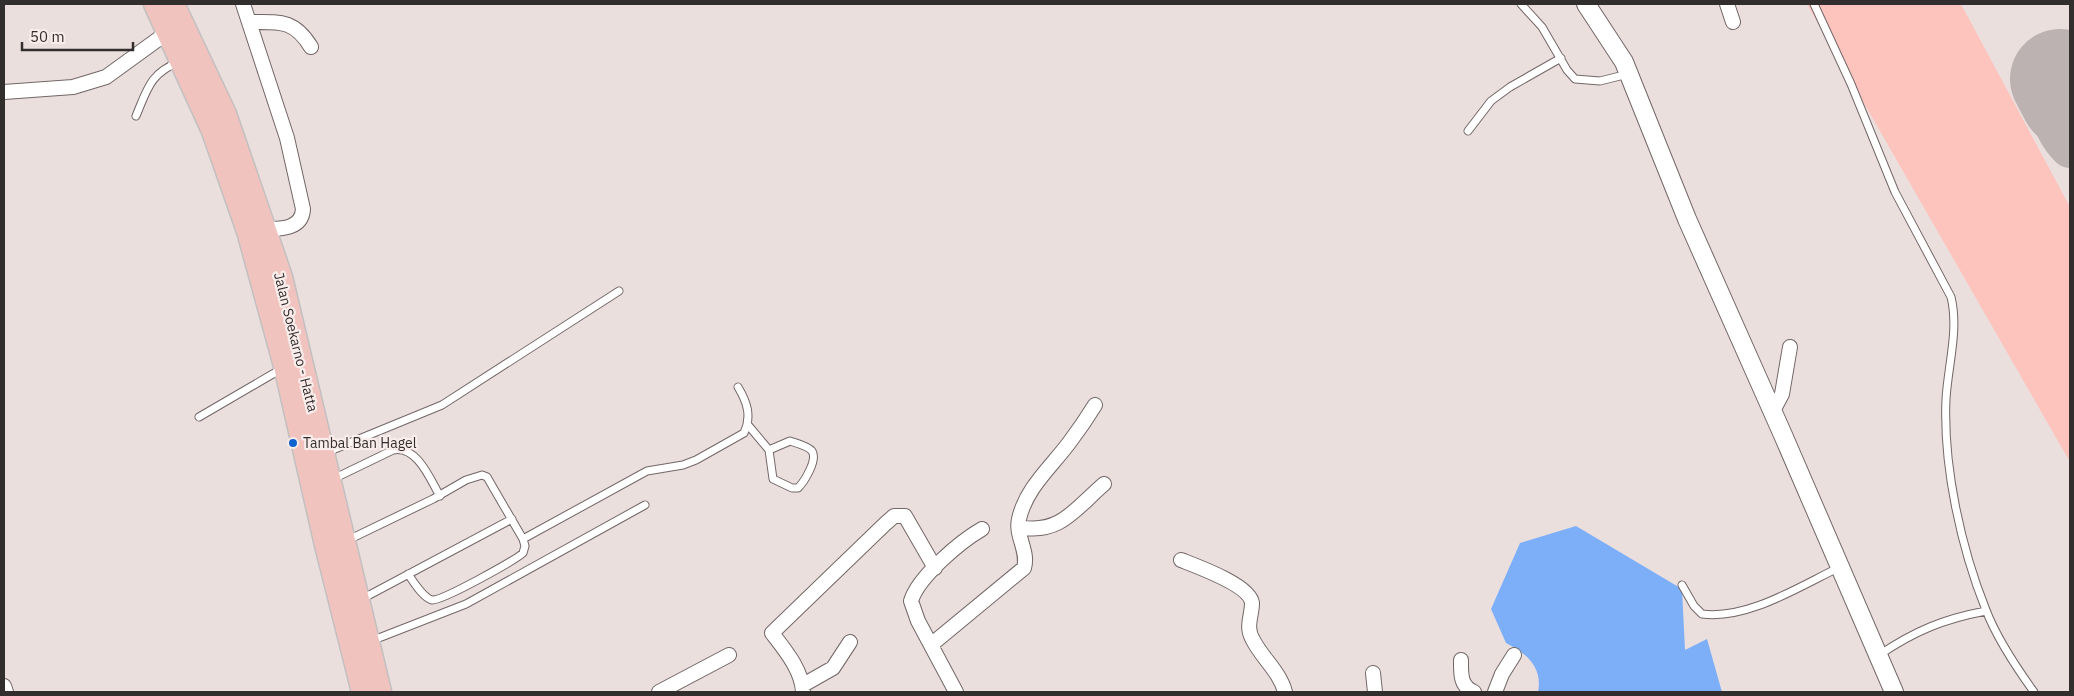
<svg xmlns="http://www.w3.org/2000/svg" width="2074" height="696" viewBox="0 0 2074 696" font-family="'IBM Plex Sans',sans-serif">
	<style>
		.green { fill: #fdc4be }
		.water { fill: #7daff9 }
		.lines { fill: none; stroke-linecap: round; stroke-linejoin: round }
		.taxiway { stroke: #bcb2b1; stroke-width: 40 }
		.runway { stroke: #bcb2b1; stroke-width: 100 }
		.service-casing { stroke: #726766; stroke-width: 9 }
		.minor-casing { stroke: #726766; stroke-width: 16 }
		.tertiary-casing { stroke: #726766; stroke-width: 20 }
		.trunk-casing { stroke: #c2c0c0; stroke-width: 25 }
		.service { stroke: #fff; stroke-width: 7 }
		.minor { stroke: #fff; stroke-width: 14 }
		.tertiary { stroke: #fff; stroke-width: 18 }
		.trunk { stroke: #f0c3be; stroke-width: 22 }
		.poi-dot { fill: #1062cc; stroke: #f9edeb; stroke-width: 2 }
		.labels { text-anchor: middle; stroke-width: 4.5; stroke-linejoin: round; paint-order: stroke }
		.street-label { font-size: 14px; fill: #332e2e; stroke: #f9edeb }
		.poi-label { font-size: 14px; fill: #332e2e; stroke: #f9edeb; text-anchor: start }
	</style>
	<rect width="100%" height="100%" fill="#ebdfde"/>
	<!-- green -->
	<path class="green" d="M1807 4H1961L2070 207V462Z"/>
	<!-- water -->
	<path class="water" d="M1576 526 1682 589 1685 650 1707 639 1722 692H1538C1543 667 1526 653 1506 643L1491 609 1520 543Z"/>
	<g class="lines">
		<!-- taxiway -->
		<path class="taxiway" d="M2070 91C2041 105 2053 130 2070 148"/>
		<!-- runway -->
		<path class="runway" d="M2060 79 2070 98"/>
		<defs>
			<path id="service" d="M1521 4 1542 27 1567 70 1575 79 1600 81 1628 74
				M1814 4 1851 84 1895 192 1951 297C1959 330 1948 365 1946 399 1943 466 1961 548 1986 610 1997 639 2016 667 2034 692
				M136 116C147 90 150 73 179 62
				M1468 131 1491 101 1510 87 1561 58
				M199 417 283 368
				M748 425 769 450 773 479 792 488H798C804 482 818 460 812 451 808 446 796 443 790 441L769 450
				M325 453 442 405 619 291
				M331 480 393 450C417 445 430 479 440 496
				M523 539 647 471 683 465 696 460 744 433C752 416 747 402 738 387
				M346 541 433 499 466 480 482 475 487 477 523 539 525 546 523 553C514 561 442 601 432 600 423 598 413 581 408 574
				M1682 585 1694 606 1702 614C1748 620 1800 586 1840 567
				M360 600 512 519
				M371 641 466 604 645 505
				M1879 655C1915 631 1943 619 1986 611"/>
			<path id="minor" d="M243 4 287 138 303 209C302 229 281 229 266 229
				M1727 4 1733 22
				M249 22C279 22 294 19 311 47
				M4 92 73 87 106 77 168 32
				M1773 411 1782 394 1790 347
				M1019 527C1060 535 1075 509 1104 484
				M1181 560C1196 566 1250 585 1252 603 1252 616 1245 627 1253 640 1262 658 1280 672 1285 692
				M932 644 1024 568C1029 551 1015 536 1019 519 1026 488 1051 467 1069 443 1078 431 1087 418 1095 405
				M1461 660C1461 674 1460 686 1474 692
				M1373 673 1375 692
				M803 685 833 668 850 642
				M4 686 6 692
				M659 692 729 655
				M803 692C802 670 785 650 772 633L885 524 894 516H905L935 568
				M956 692 918 621 911 601C918 577 961 541 982 529
				M1495 692 1502 674 1514 655"/>
			<path id="tertiary" d="M1586 4 1624 62 1687 219 1783 435 1894 692"/>
			<path id="trunk" d="M155 4 213 131 248 231 285 366 326 545 363 692
				M173 4 225 114 281 277 380 692"/>
		</defs>
		<!-- service casing -->
		<use href="#service" class="service-casing"/>
		<!-- minor casing -->
		<use href="#minor" class="minor-casing"/>
		<!-- tertiary casing -->
		<use href="#tertiary" class="tertiary-casing"/>
		<!-- trunk casing -->
		<use href="#trunk" class="trunk-casing"/>
		<!-- service -->
		<use href="#service" class="service"/>
		<!-- minor -->
		<use href="#minor" class="minor"/>
		<!-- tertiary -->
		<use href="#tertiary" class="tertiary"/>
		<!-- trunk -->
		<use href="#trunk" class="trunk"/>
	</g>
	<!-- markers -->
	<circle class="poi-dot" cx="293" cy="443" r="5"/>
	<g class="labels">
		<!-- street labels -->
		<g class="street-label">
			<text transform="translate(296 342) rotate(76)" y="5">Jalan Soekarno - Hatta</text>
		</g>
		<!-- poi labels -->
		<g class="poi-label">
			<text x="303" y="448">Tambal Ban Hagel</text>
		</g>
	</g>
	<!-- border -->
	<rect width="2074" height="696" fill="none" stroke="#332e2e" stroke-width="10"/>
	<!-- scale -->
	<path d="M22 42v8h111v-8" fill="none" stroke="#332e2e" stroke-width="2.5"/>
	<text x="30" y="42" font-size="15" fill="#332e2e" stroke="#f9edeb" stroke-width="4" paint-order="stroke">50 m</text>
</svg>
